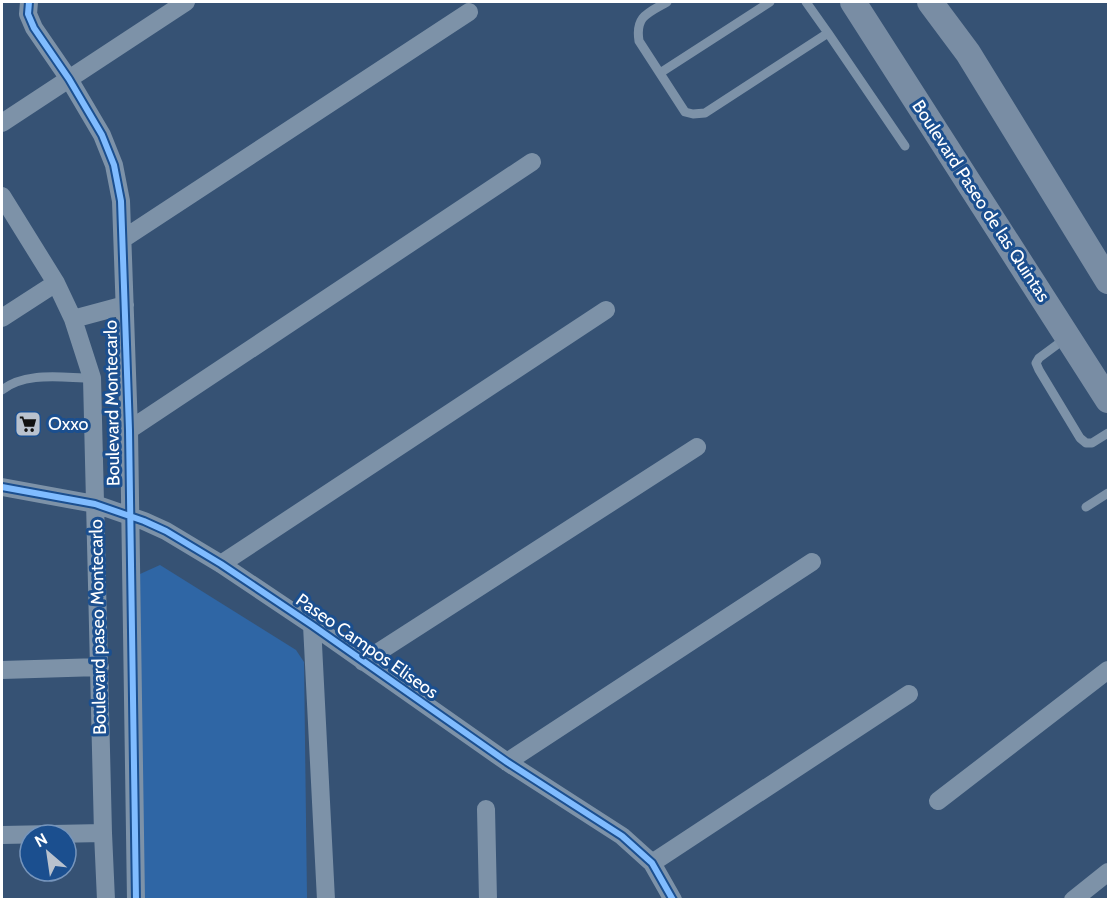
<svg xmlns="http://www.w3.org/2000/svg" width="1110" height="901" viewBox="0 0 1110 901" font-family="Cabin,sans-serif">
	<style>
		.green { fill: #2f66a5 }
		.lines { fill: none; stroke-linecap: round; stroke-linejoin: round }
		.service { stroke: #7d92a8; stroke-width: 9 }
		.minor { stroke: #7d92a8; stroke-width: 18 }
		.secondary { stroke: #798da4; stroke-width: 26 }
		.cycleway-casing { stroke: #1b4f8f; stroke-width: 10 }
		.cycleway { stroke: #80bcff; stroke-width: 6 }
		.labels { text-anchor: middle; stroke-width: 6; stroke-linejoin: round; paint-order: stroke }
		.street-label { font-size: 18px; fill: #fff; stroke: #1b4f8f }
		.poi-label { font-size: 18px; fill: #fff; stroke: #1b4f8f; text-anchor: start }
	</style>
	<rect width="100%" height="100%" fill="#365274"/>
	<!-- green -->
	<path class="green" d="M160 565 296 650 304 662 307 899H142L140 574Z"/>
	<g class="lines">
		<!-- service -->
		<path class="service" d="M667 2C648 13 635 16 639 41L685 112 693 114 705 113 828 33 806 2
			M828 33 905 146
			M660 73 770 2
			M1066 338 1039 358 1036 363 1039 370 1080 438 1086 443H1092L1108 433
			M2 390C26 371 63 378 92 378
			M1086 507 1108 493"/>
		<!-- minor -->
		<path class="minor" d="M29 2 28 14 34 28 69 79 102 135 114 165 121 201 129 430 136 900
			M2 123 186 2
			M2 196 56 283 73 319 92 378 103 833 106 900
			M123 239 469 12
			M2 318 56 283
			M73 319 125 305
			M129 430 532 162
			M2 487 95 504 144 521 166 531 221 564 312 625 507 762 622 836 652 863 673 900
			M221 564 606 310
			M312 625 326 900
			M363 662 697 447
			M2 670 100 667
			M507 762 812 562
			M938 801 1108 670
			M486 809 488 900
			M2 835 103 833
			M652 863 909 694
			M1073 900 1108 872"/>
		<!-- secondary -->
		<path class="secondary" d="M853 2 1108 400
			M930 2 968 53 1108 281"/>
		<defs>
			<path id="cycleway" d="M29 2 28 14 34 28 69 79 102 135 114 165 121 201 129 430 136 900
				M2 487 95 504 144 521 166 531 221 564 312 625 507 762 622 836 652 863 673 900"/>
		</defs>
		<!-- cycleway casing -->
		<use href="#cycleway" class="cycleway-casing"/>
		<!-- cycleway -->
		<use href="#cycleway" class="cycleway"/>
	</g>
	<!-- icons -->
	<defs>
		<symbol id="supermarket-square" viewBox="-11 -11 22 22"><rect x="-9" y="-9" width="18" height="18" rx="4" fill="#b9c2ce" stroke="#1b4f8f"/><path d="M-6-5.5h2.5l.6 2H6L4.5 2H-2.5L-4.4-4H-6ZM-1.5 3.2a1.3 1.3 0 1 0 .1 0ZM3 3.2a1.3 1.3 0 1 0 .1 0Z" fill="#111"/></symbol>
	</defs>
	<g fill-rule="evenodd">
		<use href="#supermarket-square" x="13" y="409" width="30" height="30"/>
	</g>
	<g class="labels">
		<!-- street labels -->
		<g class="street-label">
			<text transform="translate(981 201) rotate(57)" y="6">Boulevard Paseo de las Quintas</text>
			<text transform="translate(112 403) rotate(-91)" y="6">Boulevard Montecarlo</text>
			<text transform="translate(98 627) rotate(-91)" y="6">Boulevard paseo Montecarlo</text>
			<text transform="translate(367 646) rotate(35)" y="6">Paseo Campos Eliseos</text>
		</g>
		<!-- poi labels -->
		<g class="poi-label">
			<text x="48" y="430">Oxxo</text>
		</g>
	</g>
	<!-- border -->
	<rect width="1110" height="901" fill="none" stroke="#ffffff" stroke-width="6"/>
	<!-- north arrow -->
	<g transform="translate(48 853) rotate(331)"><circle r="28" fill="#1b4f8f" stroke="#7695bc" stroke-width="1.5"/>
	<path d="M0-4.5L10 22L0 15L-10 22Z" fill="#b9c2ce"/>
	<text y="-9" font-size="16" font-weight="bold" text-anchor="middle" fill="#ffffff">N</text>
	</g>
</svg>
